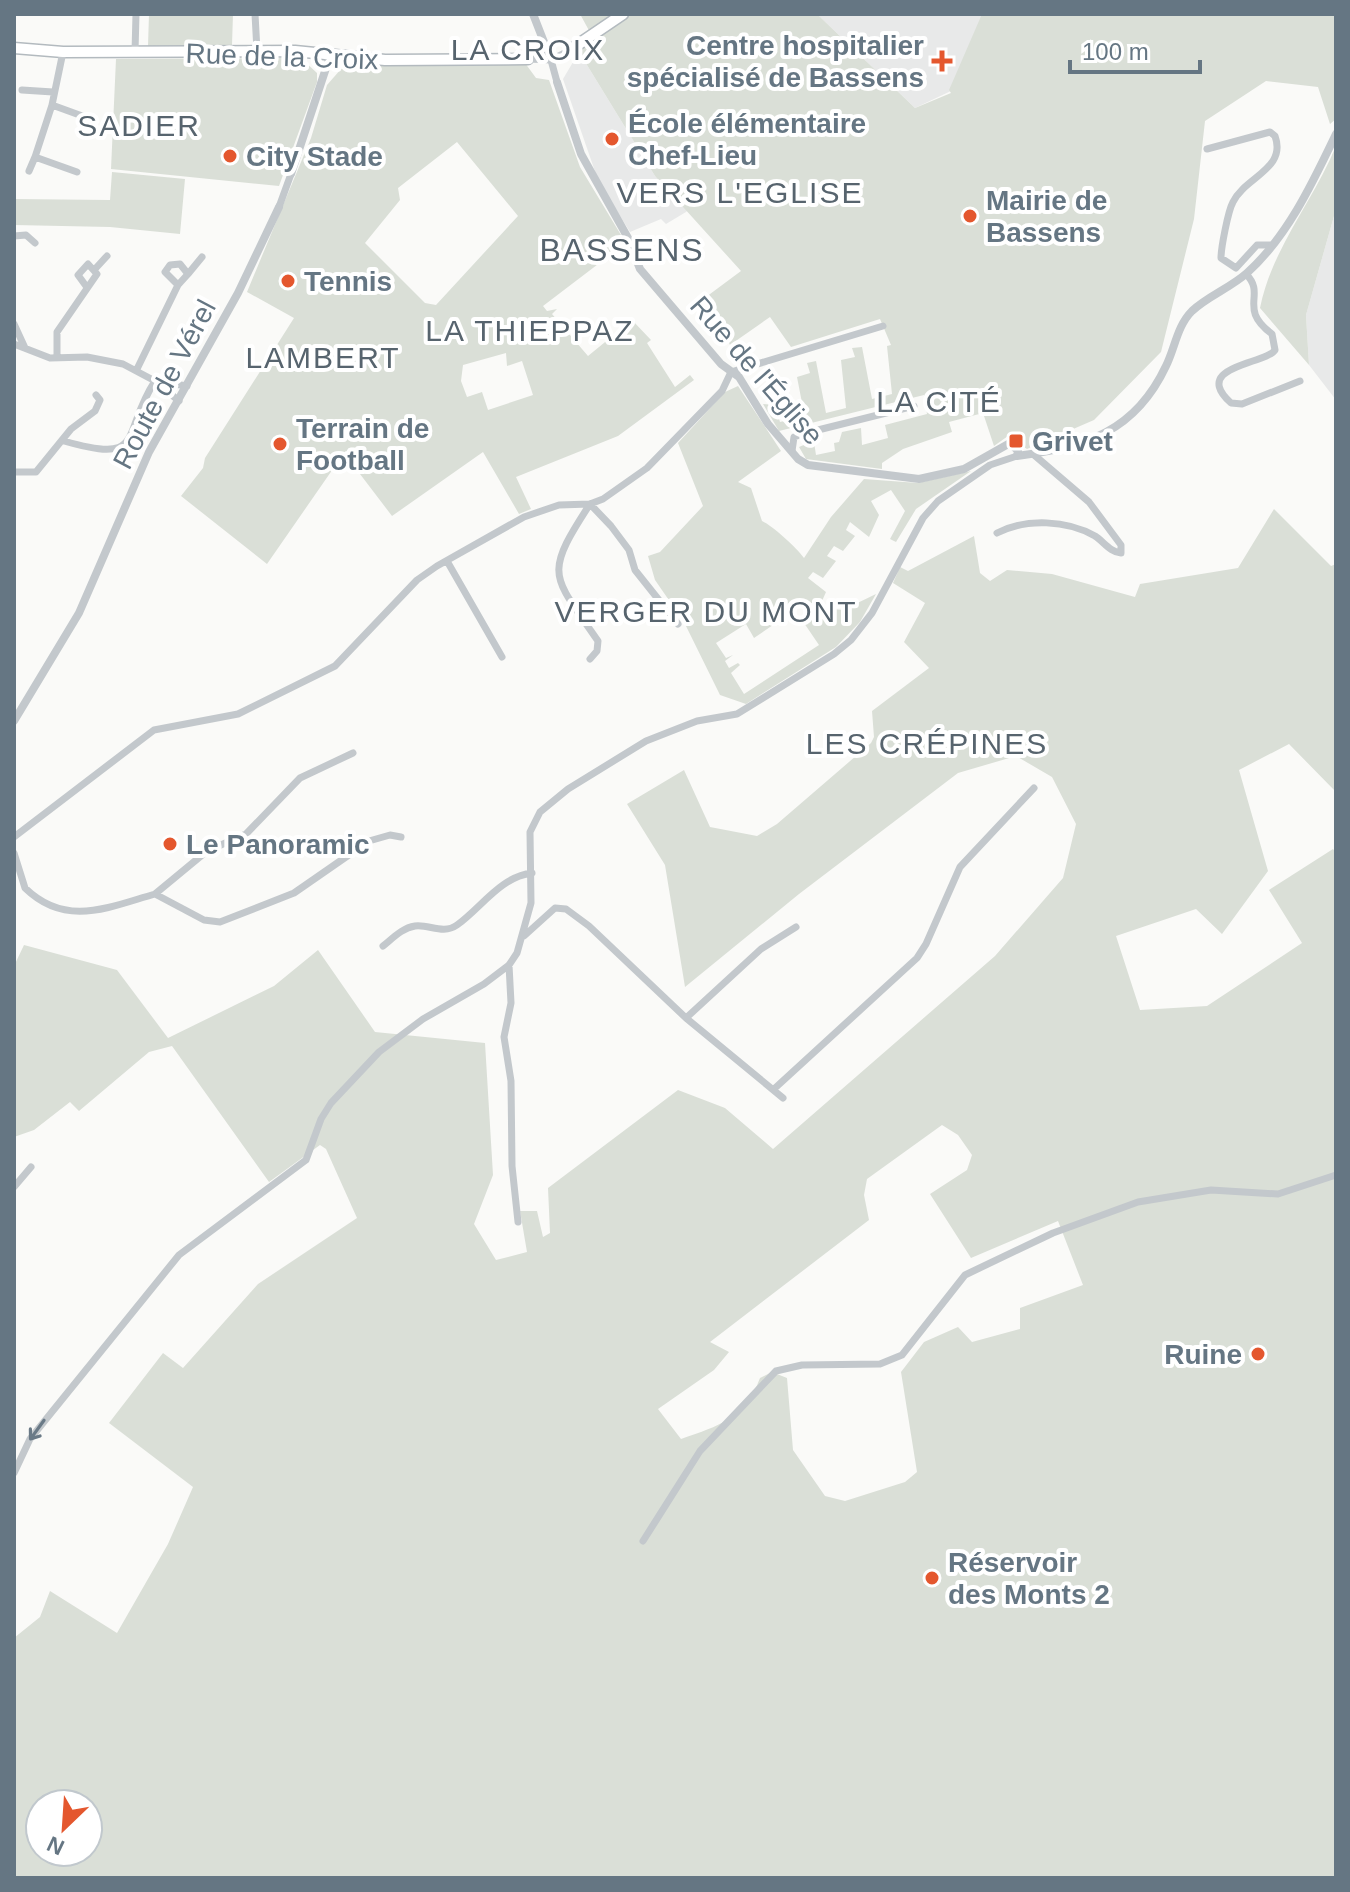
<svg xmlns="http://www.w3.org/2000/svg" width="1350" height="1892" viewBox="0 0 1350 1892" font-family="Arial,sans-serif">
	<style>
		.built { fill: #e8e9e9 }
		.green { fill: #dadfd7; fill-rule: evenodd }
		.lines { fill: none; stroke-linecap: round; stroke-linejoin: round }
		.secondary-casing { stroke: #b3babf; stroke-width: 13 }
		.minor { stroke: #c3c8cc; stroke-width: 7 }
		.tertiary { stroke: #c3c8cc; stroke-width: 8 }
		.secondary { stroke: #fff; stroke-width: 10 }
		.oneway { stroke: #6a7a87 }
		.poi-dot { fill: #e4572e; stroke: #fff; stroke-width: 3 }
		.labels { text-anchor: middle; stroke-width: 8; stroke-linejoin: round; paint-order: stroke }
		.poi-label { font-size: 28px; font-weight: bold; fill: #657683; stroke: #fff; text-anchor: start }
		.street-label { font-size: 28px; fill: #657683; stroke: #fff }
		.neighbourhood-label { font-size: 30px; letter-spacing: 2px; fill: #57646e; stroke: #fff }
		.quarter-label { font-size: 32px; letter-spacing: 2px; fill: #57646e; stroke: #fff }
	</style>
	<rect width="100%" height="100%" fill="#fafaf8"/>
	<!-- built -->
	<path class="built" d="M817 14H1114L915 108Z
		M579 52 655 176 688 210 686 212 666 224 661 219 630 232 598 180 563 79Z
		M1336 209V400L1309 365 1306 315Z"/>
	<!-- green -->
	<path class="green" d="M149 14H233L232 45 148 46Z
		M580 14H817L915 108 951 93 949 90 982 14H1336V119L1330 124 1318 87 1266 81 1205 121 1194 219 1161 352 1094 420 1027 449 1008 436 994 446 983 413 949 422 952 432 903 449 882 463V469L806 459 799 447 806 444 803 439 813 436 816 455 835 451 834 443 839 442 842 432 861 428 862 445 888 438 885 425 927 414 924 395 779 431 763 404 775 405 780 422 797 418 796 410 803 408 797 377 810 373 807 363 816 361 826 413 846 408 841 360 855 357 852 348 862 347 872 399 892 394 887 346 891 345 880 319 791 347 770 317 730 345 706 297 741 271 655 176 579 52 592 36Z
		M287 58 303 60 317 73V82L279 186 111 169 116 59Z
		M525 63 536 78 549 80 580 167 621 235 610 255 543 306 547 311 557 309 552 314 588 356 632 320 651 340 647 343 675 387 690 375 694 380 618 436 516 477 531 509 519 514 483 452 392 516 344 453 267 564 181 496 203 468 205 458 294 318 247 292 311 138 327 85 341 69 348 66ZM457 142 518 216 436 305 425 303 365 243 400 200 398 188ZM506 353 507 366 522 361 533 395 488 410 482 392 467 397 461 381 463 365Z
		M1336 146V209L1306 315 1309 365 1260 308C1272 248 1313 202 1336 146Z
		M112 172 185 179 180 234 110 227 14 225V199L110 200Z
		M738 386 781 451 738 482 751 488 762 521C773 526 797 548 804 558L831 517 864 479 918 483 971 471 916 509 896 542 890 539 905 511 891 490 871 501 879 515 869 537 850 522 846 530 855 536 843 551 834 546 827 556 836 561 823 578 813 572 808 578 826 592 822 601 801 605 797 601 770 620 773 625 754 638 746 624 716 643 726 658 733 655 725 661 729 668 738 663 740 665 731 673 744 694 819 645 804 623 812 615 821 616 822 608 843 610 876 594 860 622 836 647 746 704 720 695 684 622 655 580 648 556 660 552 703 506 678 443 725 392Z
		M1274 509 1331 566 1336 564V792L1289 744 1239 770 1268 871 1222 934 1196 909 1116 936 1140 1010 1207 1006 1302 943 1269 890 1333 849 1336 853V1878H14V1638L40 1617 50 1591 117 1633 168 1544 193 1487 109 1423 163 1353 183 1368 258 1284 357 1218 326 1149 320 1145 269 1182 172 1046 149 1052 79 1111 70 1102 34 1130 14 1137V966L24 945 117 970 168 1038 274 986 318 950 375 1032 485 1043 493 1175 474 1224 496 1260 527 1252 520 1211H537L543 1237 550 1233 548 1188 678 1090 725 1108 773 1149 995 956 1063 878 1076 824 1052 777 1016 756 958 773 799 894 685 987 665 865 627 804 684 770 710 827 757 836 777 824 871 743 874 737 872 711 929 668 904 642 925 603 893 583 900 567 908 571 974 536 980 573 990 581 1007 570 1052 574 1135 597 1140 584 1238 568ZM942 1125 958 1135 972 1155 967 1170 930 1194 971 1258 1058 1221 1083 1285 1020 1308V1329L972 1342 958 1327 924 1342 901 1372 917 1472 905 1482 845 1501 825 1496 793 1450 787 1378 772 1372 760 1378C745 1418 719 1426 681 1439L658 1409 714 1370 729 1352 710 1342 869 1220 864 1195 867 1179ZM40 1804H88V1852H40Z"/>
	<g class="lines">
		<defs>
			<path id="secondary" d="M14 48 63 52 295 51 385 60 528 59
				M570 50 623 14"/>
		</defs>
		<!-- secondary casing -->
		<use href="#secondary" class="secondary-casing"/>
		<!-- minor -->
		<path class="minor" d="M255 14 257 51
			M63 52 52 105 35 157 77 172
			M135 52 136 14
			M528 59 551 60 570 50
			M551 60 557 82
			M22 90 53 92
			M52 105 85 117
			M1207 149 1270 132 1275 136C1287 169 1245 177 1233 202 1228 211 1221 248 1221 258L1236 268 1257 245H1271
			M29 171 35 157
			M279 207 291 174
			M14 236 26 235 35 243
			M95 269 107 256
			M188 274 202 257
			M1246 274C1267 295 1237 308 1272 334L1275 350C1266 364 1190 366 1231 403L1242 404 1300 381
			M14 324 25 348
			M14 344 50 358 87 357 123 364 155 381 179 401
			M57 358V332L97 274 88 264 78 275 86 286
			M137 369 178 285 188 274 180 264 170 265 165 272 178 285
			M155 381 187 386
			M64 441C147 465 120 435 155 381
			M792 451 794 437 802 434 914 406
			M1033 454 1089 502 1121 545V553
			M14 472H36L71 429 95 411 100 400 96 395
			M997 533C1026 518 1067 520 1095 536 1104 542 1110 552 1121 553
			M447 561 502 657
			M590 659 597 651 598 641C552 574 543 576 590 504L611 526 629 550 635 570 678 624
			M14 837 154 730 238 714 335 666 417 580 437 566 524 517 559 505 590 504 603 499 647 468 722 391 731 372 883 326
			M14 853 25 888C66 928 109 907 155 894L204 920 220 922 294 893 369 841 390 835 401 837
			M155 894 207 851 246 834 300 778 353 753
			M524 936 555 908 566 909 589 926 686 1018 783 1098
			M383 946C393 938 402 928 415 926 429 924 443 935 457 925 482 907 500 877 532 873
			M509 965 511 1003 504 1037 511 1081 512 1166 518 1222
			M686 1018 761 949 796 927
			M774 1089 917 958 926 944 960 867 1034 788
			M14 1187 31 1167
			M14 1473 30 1439 179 1255 306 1160 321 1119 331 1103 379 1052 423 1019 484 984 509 965 517 953 531 903 530 832 540 812 568 789 646 741 697 721 737 714 834 654 851 640 872 613 923 518 938 501 990 465 1017 456
			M643 1541 700 1451 776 1371 802 1365 880 1364 902 1355 965 1275 1053 1233 1138 1202 1211 1190 1278 1194 1336 1175"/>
		<!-- tertiary -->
		<path class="tertiary" d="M533 14 551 60
			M557 82 581 154 628 238 640 269 721 364 739 377 768 424 798 459 808 465 919 479 964 469 1010 443 1018 451 1017 456C1086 447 1135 432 1166 366 1175 348 1177 326 1192 311 1208 296 1230 288 1247 273 1288 236 1313 182 1336 134
			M291 174 330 56
			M14 721 79 613 149 452 238 293 279 207"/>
		<!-- secondary -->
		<use href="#secondary" class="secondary"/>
	</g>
	<!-- one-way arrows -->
	<defs><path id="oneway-shaft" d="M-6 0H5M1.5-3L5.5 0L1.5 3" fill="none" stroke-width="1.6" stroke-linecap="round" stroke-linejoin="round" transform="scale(2)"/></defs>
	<use class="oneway" href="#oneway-shaft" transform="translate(37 1430) rotate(126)"/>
	<!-- markers -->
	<g class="poi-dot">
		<path d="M938 49h8v8h8v8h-8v8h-8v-8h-8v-8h8z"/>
		<circle cx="612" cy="139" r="8"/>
		<circle cx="230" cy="156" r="8"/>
		<circle cx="970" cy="216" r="8"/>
		<circle cx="288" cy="281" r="8"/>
		<rect x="1008" y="433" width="16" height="16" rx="4"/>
		<circle cx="280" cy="444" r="8"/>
		<circle cx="170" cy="844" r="8"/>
		<circle cx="1258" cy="1354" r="8"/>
		<circle cx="932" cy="1578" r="8"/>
	</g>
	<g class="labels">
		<!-- poi labels -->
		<g class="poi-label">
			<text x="924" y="55" text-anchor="end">Centre hospitalier<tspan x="924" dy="32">spécialisé de Bassens</tspan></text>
			<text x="628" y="133">École élémentaire<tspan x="628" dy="32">Chef-Lieu</tspan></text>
			<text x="246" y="166">City Stade</text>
			<text x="986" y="210">Mairie de<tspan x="986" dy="32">Bassens</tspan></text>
			<text x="304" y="291">Tennis</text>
			<text x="296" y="438">Terrain de<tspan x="296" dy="32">Football</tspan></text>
			<text x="1032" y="451">Grivet</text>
			<text x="186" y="854">Le Panoramic</text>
			<text x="1242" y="1364" text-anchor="end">Ruine</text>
			<text x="948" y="1572">Réservoir<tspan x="948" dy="32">des Monts 2</tspan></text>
		</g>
		<!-- street labels -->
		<g class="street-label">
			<text transform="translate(282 56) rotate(2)" y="10">Rue de la Croix</text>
			<text transform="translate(757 370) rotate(49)" y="10">Rue de l'Église</text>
			<text transform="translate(164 384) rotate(-62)" y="10">Route de Vérel</text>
		</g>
		<!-- neighbourhood labels -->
		<g class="neighbourhood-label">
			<text x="528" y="60">LA CROIX</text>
			<text x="139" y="136">SADIER</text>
			<text x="740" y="203">VERS L'EGLISE</text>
			<text x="530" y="341">LA THIEPPAZ</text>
			<text x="323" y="368">LAMBERT</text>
			<text x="939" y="412">LA CITÉ</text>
			<text x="706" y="622">VERGER DU MONT</text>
			<text x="927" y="754">LES CRÉPINES</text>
		</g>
		<!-- quarter labels -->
		<g class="quarter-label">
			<text x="622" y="261">BASSENS</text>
		</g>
	</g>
	<!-- border -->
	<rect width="1350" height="1892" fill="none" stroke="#657683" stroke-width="32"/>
	<!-- north arrow -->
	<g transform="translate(64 1828) rotate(205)"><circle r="38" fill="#ffffff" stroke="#c1c8cd" stroke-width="2"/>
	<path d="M0-6L14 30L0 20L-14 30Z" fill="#e4572e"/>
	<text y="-12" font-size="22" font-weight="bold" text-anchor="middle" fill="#657683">N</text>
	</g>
	<!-- scale -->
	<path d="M1070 60v12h130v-12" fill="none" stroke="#657683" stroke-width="4"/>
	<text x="1082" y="60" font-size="24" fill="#657683" stroke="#ffffff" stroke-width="6" paint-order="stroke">100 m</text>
</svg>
